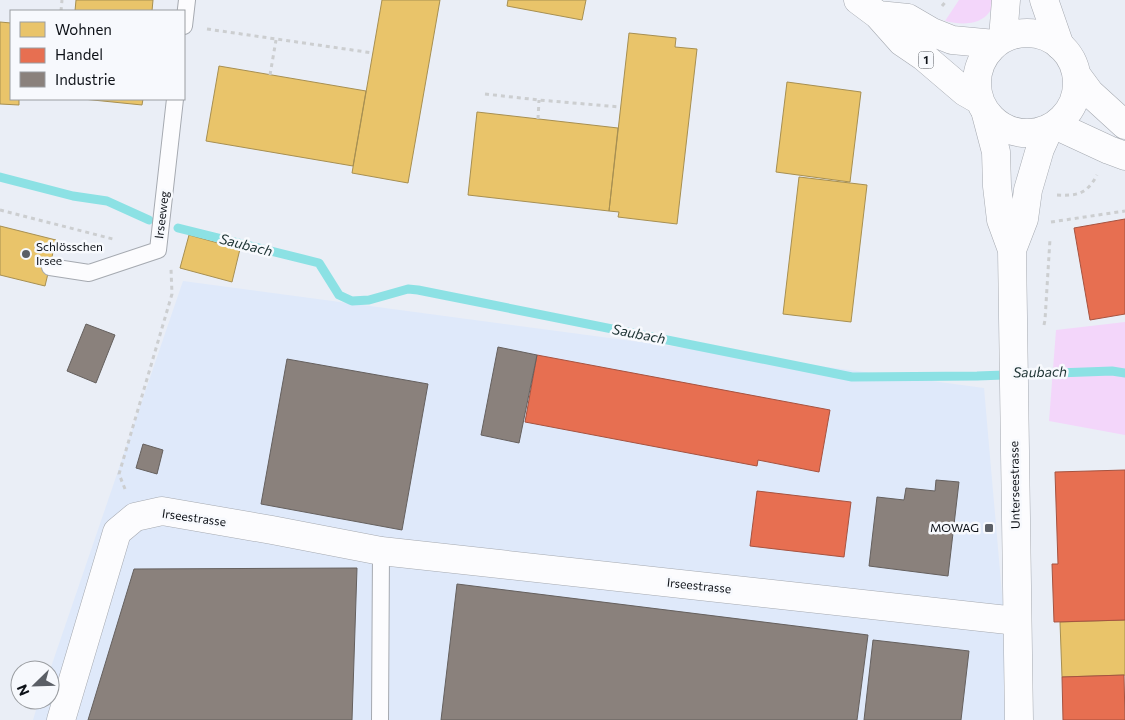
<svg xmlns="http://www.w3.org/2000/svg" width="1125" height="720" viewBox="0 0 1125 720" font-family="Commissioner,sans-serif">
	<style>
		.built { fill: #dfe9fa }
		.green { fill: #f3d6fa }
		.homes { fill: #e9c46a; stroke: #a78f51 }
		.shops { fill: #e76f51; stroke: #a65340 }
		.industry { fill: #8a817c; stroke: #65605e }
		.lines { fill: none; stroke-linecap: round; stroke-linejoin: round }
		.stream { stroke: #8ce1e4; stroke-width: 9 }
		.lane-casing { stroke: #a5a9b0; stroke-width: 18 }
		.street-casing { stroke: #a5a9b0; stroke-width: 29 }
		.secondary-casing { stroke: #a5a9b0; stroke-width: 29 }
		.primary-casing { stroke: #a5a9b0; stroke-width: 29 }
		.path { stroke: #ccced0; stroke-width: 3; stroke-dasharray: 4 4; stroke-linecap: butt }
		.lane { stroke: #fcfcfe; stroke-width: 16 }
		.street { stroke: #fcfcfe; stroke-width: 28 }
		.secondary { stroke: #fcfcfe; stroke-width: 28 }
		.primary { stroke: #fcfcfe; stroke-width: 28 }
		.poi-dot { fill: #5b5f66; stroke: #f7f9fd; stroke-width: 2 }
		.labels { text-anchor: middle; stroke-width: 5; stroke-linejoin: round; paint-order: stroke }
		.shield { fill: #f7f9fd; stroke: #54575d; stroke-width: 1 }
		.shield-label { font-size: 11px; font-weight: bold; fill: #0e1218 }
		.street-label { font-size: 12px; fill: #0e1218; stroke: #f7f9fd }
		.poi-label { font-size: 12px; fill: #0e1218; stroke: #f7f9fd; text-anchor: start }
		.water-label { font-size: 14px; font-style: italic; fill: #1d3333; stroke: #f7f9fd }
	</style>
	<rect width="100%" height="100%" fill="#eaeef6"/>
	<!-- built -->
	<path class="built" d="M183 281 984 388 1013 720H33L39 700H50V670Z"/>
	<!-- green -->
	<path class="green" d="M959 0H995C988 25 967 26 945 21Z
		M1125 322V435L1049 421 1056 330Z"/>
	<!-- homes -->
	<path class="homes" d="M76 0H153L152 11H75Z
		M382 0H440L408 183 352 173Z
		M508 0H586L582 20 507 6Z
		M0 22 11 23V99H19V105L0 104Z
		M629 33 676 38 675 47 697 49 677 224 618 217 619 212 609 211Z
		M219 66 366 91 353 166 206 141Z
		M787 82 861 92 850 182 776 172Z
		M83 99H143L142 105Z
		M477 112 618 128 609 211 468 195Z
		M799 177 867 185 851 322 783 314Z
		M0 226 56 240 45 286 0 275Z
		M189 235 240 249 232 282 180 268Z
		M1125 620V675L1062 677 1060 622Z"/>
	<!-- shops -->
	<path class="shops" d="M1125 219V314L1090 320 1074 228Z
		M537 355 830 410 819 472 758 460 757 466 525 422Z
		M1125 470V620L1054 622 1052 564H1058L1055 472Z
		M757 491 851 502 844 557 750 546Z
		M1124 675 1125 720H1063L1062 677Z"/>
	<!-- industry -->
	<path class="industry" d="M86 324 115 335 96 383 67 371Z
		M498 347 537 355 519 443 481 435Z
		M287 359 428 384 402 530 261 504Z
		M143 444 163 450 157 474 136 468Z
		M936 480 959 482 948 576 869 566 877 497 904 500 906 488 935 491Z
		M357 568 352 720H88L134 569Z
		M457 584 868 635 857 720H441Z
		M873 640 969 651 961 720H864Z"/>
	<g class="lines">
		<!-- stream -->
		<path class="stream" d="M0 177 73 196 107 201 149 220
			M178 228 319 263 339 295 352 301 369 300 408 289 418 290 852 377 977 376 1112 371 1125 373"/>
		<defs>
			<path id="lane" d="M184 26 187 0
				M50 267 89 273 158 250 175 99
				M380 720 381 551"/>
			<path id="street" d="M61 720 117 532 135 517 162 511 272 530 381 551 1017 621"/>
			<path id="secondary" d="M1044 0 1060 46
				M1003 38 1006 0
				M986 114 996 152 997 186 1001 220 1012 250 1019 720
				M1012 250 1024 219 1028 190 1040 149 1049 129"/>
			<path id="primary" d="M858 0 878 15 902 42 924 57 965 92 979 100
				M878 15 908 18 932 32 952 40 995 44
				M977 83a50 50 0 1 1 100 0a50 50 0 1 1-100 0Z
				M1076 74 1090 93 1125 125
				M1055 125 1109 150 1125 156"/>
		</defs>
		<!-- lane casing -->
		<use href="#lane" class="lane-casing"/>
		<!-- street casing -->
		<use href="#street" class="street-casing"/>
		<!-- secondary casing -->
		<use href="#secondary" class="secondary-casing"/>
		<!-- primary casing -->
		<use href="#primary" class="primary-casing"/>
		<!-- path -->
		<path class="path" d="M942 6 947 0
			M61 11 62 0
			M207 29 373 53
			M270 75 276 40
			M485 94 539 100 620 107
			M538 119 539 100
			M1057 195C1077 196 1087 194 1097 175
			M0 210 113 239
			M1051 222 1125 211
			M1044 325 1045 320 1050 239
			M125 489 119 474 172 294 171 269"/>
		<!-- lane -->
		<use href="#lane" class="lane"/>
		<!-- street -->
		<use href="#street" class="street"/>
		<!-- secondary -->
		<use href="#secondary" class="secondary"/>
		<!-- primary -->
		<use href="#primary" class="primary"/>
	</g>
	<!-- markers -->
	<g class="poi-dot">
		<circle cx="26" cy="254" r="5"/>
		<rect x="984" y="523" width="10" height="10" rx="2.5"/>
	</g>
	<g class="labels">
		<!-- shield labels -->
		<rect class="shield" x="918.5" y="51.5" width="15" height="17" rx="4"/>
		<g class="shield-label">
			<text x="926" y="64">1</text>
		</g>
		<!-- street labels -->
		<g class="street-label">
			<text transform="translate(162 215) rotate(-83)" y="4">Irseeweg</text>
			<text transform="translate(1015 485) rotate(-91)" y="4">Unterseestrasse</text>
			<text transform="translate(194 518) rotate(8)" y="4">Irseestrasse</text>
			<text transform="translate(699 586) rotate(6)" y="4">Irseestrasse</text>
		</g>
		<!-- poi labels -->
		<g class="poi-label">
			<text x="36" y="251">Schlösschen<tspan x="36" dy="14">Irsee</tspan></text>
			<text x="979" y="532" text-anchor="end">MOWAG</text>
		</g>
		<!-- water labels -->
		<g class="water-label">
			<text transform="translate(246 245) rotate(14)" y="5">Saubach</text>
			<text transform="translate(639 334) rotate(11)" y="5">Saubach</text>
			<text transform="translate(1040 372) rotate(-1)" y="5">Saubach</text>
		</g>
	</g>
	<!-- legend -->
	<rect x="10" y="10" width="175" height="90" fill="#f7f9fd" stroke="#9a9da1"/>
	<rect x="20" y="22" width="25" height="15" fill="#e9c46a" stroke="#9a9da1"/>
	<text x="55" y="35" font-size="15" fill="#0e1218">Wohnen</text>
	<rect x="20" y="48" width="25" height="15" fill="#e76f51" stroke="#9a9da1"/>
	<text x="55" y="60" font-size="15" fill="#0e1218">Handel</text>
	<rect x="20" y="72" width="25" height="15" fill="#8a817c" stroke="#9a9da1"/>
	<text x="55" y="85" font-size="15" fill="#0e1218">Industrie</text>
	<!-- north arrow -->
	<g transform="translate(35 685) rotate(247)"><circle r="24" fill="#f7f9fd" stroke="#9a9da1"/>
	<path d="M0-4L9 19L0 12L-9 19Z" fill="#5b5f66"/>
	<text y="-8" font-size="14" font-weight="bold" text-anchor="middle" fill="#0e1218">N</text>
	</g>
</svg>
